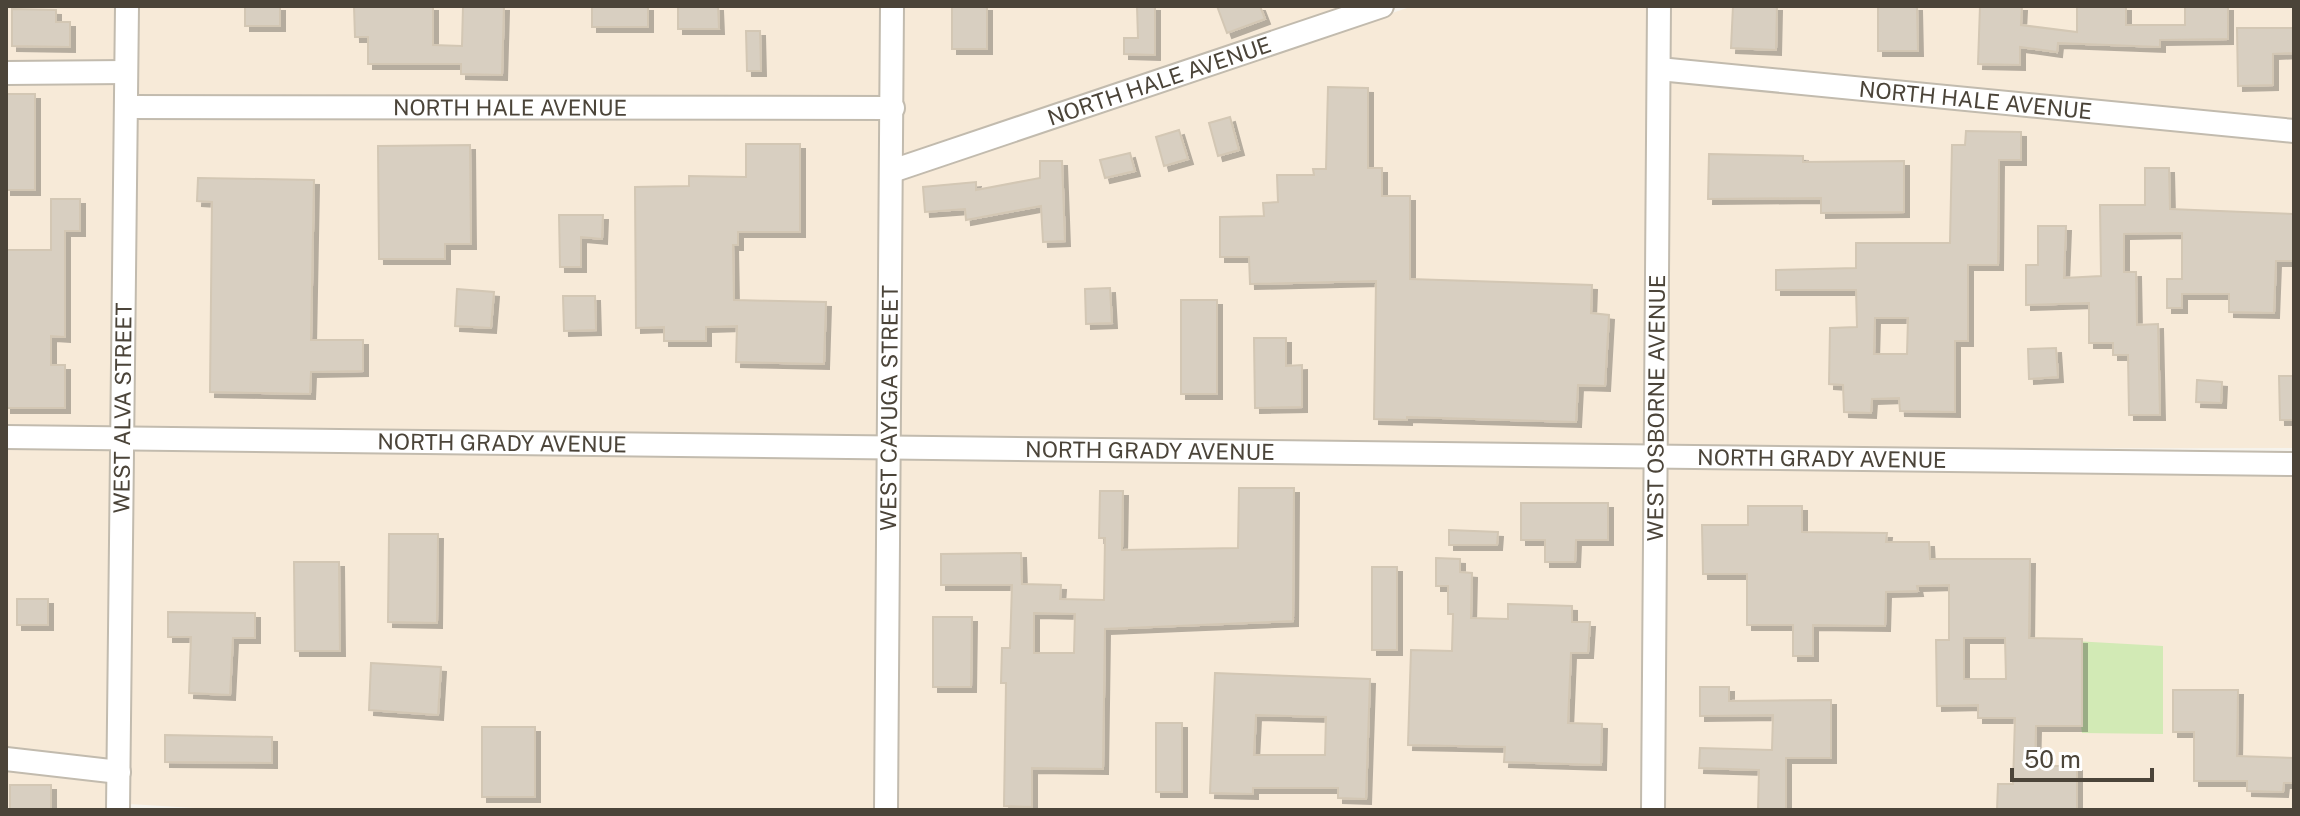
<svg xmlns="http://www.w3.org/2000/svg" width="2300" height="816" viewBox="0 0 2300 816" font-family="'Public Sans',sans-serif">
	<style>
		.commercial { fill: #f7ead8 }
		.green { fill: #d2eab5 }
		.building { fill: #d8cfc1; stroke: #d3c7b4; stroke-width: 2; fill-rule: evenodd; filter: url(#shadow) }
		.lines { fill: none; stroke-linecap: round; stroke-linejoin: round }
		.minor-casing { stroke: #c2bbae; stroke-width: 26 }
		.minor { stroke: #fff; stroke-width: 22 }
		.labels { text-anchor: middle; stroke-width: 6; stroke-linejoin: round; paint-order: stroke }
		.street-label { font-size: 22px; fill: #4b4439; stroke: #fff }
	</style>
	<defs>
		<filter id="shadow"><feDropShadow dx="5" dy="5" stdDeviation="0" flood-color="#0004"/></filter>
	</defs>
	<rect width="100%" height="100%" fill="#f6f3ec"/>
	<!-- commercial -->
	<path class="commercial" d="M6 6H116L115 62 6 64Z
		M138 6H881L882 98 137 97Z
		M903 6H1352L903 157Z
		M1413 6H1648L1645 449 901 436 903 177Z
		M1670 6H2294V122L1669 61Z
		M1669 80 2294 141V448L1667 449Z
		M115 81 112 428 6 427V83Z
		M136 117 882 118 879 165 881 172 880 436 133 428Z
		M6 446 112 447 108 761 6 750Z
		M133 447 880 455 875 810H227L129 804Z
		M901 456 1645 468 1642 810H897Z
		M2294 467V810H1664L1667 468Z
		M6 769 108 781 107 810H6Z"/>
	<!-- green -->
	<path class="green" d="M2038 639 2163 646V734L2082 733 2081 726H2037Z"/>
	<!-- building -->
	<path class="building" d="M245 6H280V26H245Z
		M354 6H433V45L462 46 463 6H504L502 75 461 74V64H368V37H355Z
		M592 6H648V27H592Z
		M678 6H718L719 29H678Z
		M952 6H987V49H952Z
		M1137 6H1155V55L1124 54V38H1138Z
		M1217 6H1260L1265 19 1227 33Z
		M1733 6H1777L1776 50 1731 48Z
		M1878 6H1917L1918 51H1878Z
		M1980 6H2022L2021 25 2077 32V6H2126V25H2185V6H2228V39L2160 40V47L2058 43 2057 52 2020 47V65L1978 64Z
		M12 9 56 10V22H70V47L12 46Z
		M2237 28H2294V53L2273 54V85L2238 86Z
		M746 31H760L761 71H747Z
		M1328 87 1368 88V168H1382V196H1410V279L1592 285 1591 313 1609 315 1605 386 1578 385 1576 422 1407 417V420L1374 419 1376 281 1250 284 1249 257H1220V217L1264 216 1263 203 1278 202 1277 175H1314L1313 169H1326Z
		M6 94H35V190H6Z
		M1230 117 1239 150 1218 156 1209 123Z
		M1179 130 1188 159 1164 166 1156 137Z
		M1966 131 2021 132V160H1999L1998 265H1968V341H1955V412L1900 411 1899 398 1872 399 1871 413 1844 412 1843 385 1829 384 1830 328 1857 327 1856 290H1776V270L1856 268V243H1950L1952 145H1965ZM1875 318H1908L1907 354H1874Z
		M746 144H800V232H738V245H733L734 300 826 302 824 364 736 362 737 326 706 327V341H664V327L636 328 635 187 689 186V176L746 177Z
		M470 145 471 244H445V259H379L378 146Z
		M1130 153 1135 171 1105 178 1100 160Z
		M1709 154 1803 156V162L1904 161V212L1821 213V198L1708 199Z
		M1040 161H1062L1065 241 1043 242 1041 206 966 220 965 209 925 212 923 187 976 182V190L1040 178Z
		M2145 168H2169L2170 209 2294 214V261H2276L2274 313 2229 312V294H2182V308H2167V279H2182V233L2124 234V272H2136L2137 325 2158 324 2160 415H2129L2128 355H2113V343H2089V303L2026 305V265H2038V226H2066L2064 278 2101 276 2100 205H2145Z
		M198 178 314 180 311 340H363V371L311 372 310 394 210 392 212 202 197 201Z
		M51 199H80V231H65V337L51 336V365H65V408H6V250H51Z
		M559 215H603L602 239 581 237V267H560Z
		M1110 288 1112 323 1086 324 1085 289Z
		M457 289 494 292 491 328 455 326Z
		M563 296H595L596 330 564 331Z
		M1181 300H1217V394H1181Z
		M1254 338H1286V366L1302 365V407L1255 408Z
		M2056 348 2058 377 2029 379 2028 349Z
		M2279 376H2294V420H2280Z
		M2197 380 2222 382 2221 403 2196 402Z
		M1239 488H1294L1293 621 1105 629 1103 769 1032 768V807L1004 806 1006 683H1001L1002 648H1010L1012 585H941V554L1021 553 1022 584 1061 585 1060 599 1104 600 1105 538H1099L1100 491H1123L1122 550 1238 548ZM1034 613 1075 614 1074 653H1034Z
		M1521 503H1608V540H1576L1575 562H1545V540H1521Z
		M1748 506H1802V532L1887 533 1886 542H1929L1930 559H2030L2029 638 2082 639V726H2036L2035 766H2077V810H1997L1998 784H2013L2015 718H1978V705L1937 706 1936 640H1949V585L1917 586 1918 591 1886 592 1885 626 1813 625V656H1793V625H1747V574H1703L1702 525H1748ZM1964 638H2005L2006 679H1964Z
		M1449 530 1498 532 1497 545H1449Z
		M389 534H438L437 623 388 622Z
		M1436 558 1460 559V572L1472 573 1471 618 1508 619V604L1572 606V622H1590L1588 653H1571L1568 723 1602 724 1601 765 1504 762 1505 747 1408 745 1411 650 1452 651 1453 614H1448V586H1436Z
		M294 562H339L340 651H295Z
		M1372 567H1397V650H1372Z
		M17 599H48V625H17Z
		M168 612 255 613V638H233L230 695 189 693 191 637H168Z
		M933 617H972L971 687H933Z
		M371 663 441 667 438 715 369 710Z
		M1215 673 1370 679 1366 799 1338 798V788H1253V794L1210 793ZM1256 715 1326 717 1325 755H1254Z
		M1700 687H1729V701L1831 700V758H1786V810H1758L1759 770 1699 768 1700 748 1772 750 1773 715 1700 716Z
		M2173 690H2238L2237 756 2294 758V783H2284L2283 792 2247 791V781H2194V732H2173Z
		M1156 723H1182V792H1156Z
		M482 727H535V797H482Z
		M165 735 272 737V763L165 762Z
		M10 785H51V810H10Z"/>
	<g class="lines">
		<defs>
			<g id="minor">
				<path id="s1" d="M1659 69 2294 131"/>
				<path d="M6 73 126 72"/>
				<path id="s2" d="M126 107 893 108"/>
				<path id="s3" d="M892 171 1382 6"/>
				<path id="s4" d="M6 437 2294 464"/>
				<path d="M6 759 119 772"/>
				<path id="s5" d="M118 810 127 6"/>
				<path id="s6" d="M886 810 892 6"/>
				<path id="s7" d="M1653 810 1659 6"/>
			</g>
		</defs>
		<!-- minor casing -->
		<use href="#minor" class="minor-casing"/>
		<!-- minor -->
		<use href="#minor" class="minor"/>
	</g>
	<g class="labels">
		<!-- street labels -->
		<g class="street-label">
			<text dy="8" stroke="none"><textPath href="#s3" startOffset="282">NORTH HALE AVENUE</textPath></text>
			<text dy="8" stroke="none"><textPath href="#s1" startOffset="318">NORTH HALE AVENUE</textPath></text>
			<text dy="8" stroke="none"><textPath href="#s2" startOffset="384">NORTH HALE AVENUE</textPath></text>
			<text dy="8" stroke="none"><textPath href="#s5" startOffset="402">WEST ALVA STREET</textPath></text>
			<text dy="8" stroke="none"><textPath href="#s6" startOffset="402">WEST CAYUGA STREET</textPath></text>
			<text dy="8" stroke="none"><textPath href="#s7" startOffset="402">WEST OSBORNE AVENUE</textPath></text>
			<text dy="8" stroke="none"><textPath href="#s4" startOffset="496">NORTH GRADY AVENUE</textPath></text>
			<text dy="8" stroke="none"><textPath href="#s4" startOffset="1144">NORTH GRADY AVENUE</textPath></text>
			<text dy="8" stroke="none"><textPath href="#s4" startOffset="1816">NORTH GRADY AVENUE</textPath></text>
		</g>
	</g>
	<!-- border -->
	<rect width="2300" height="816" fill="none" stroke="#4b4439" stroke-width="16"/>
	<!-- scale -->
	<path d="M2012 768v12h140v-12" fill="none" stroke="#4b4439" stroke-width="4"/>
	<text x="2024" y="768" font-size="24" fill="#4b4439" stroke="#ffffff" stroke-width="6" paint-order="stroke">50 m</text>
</svg>
